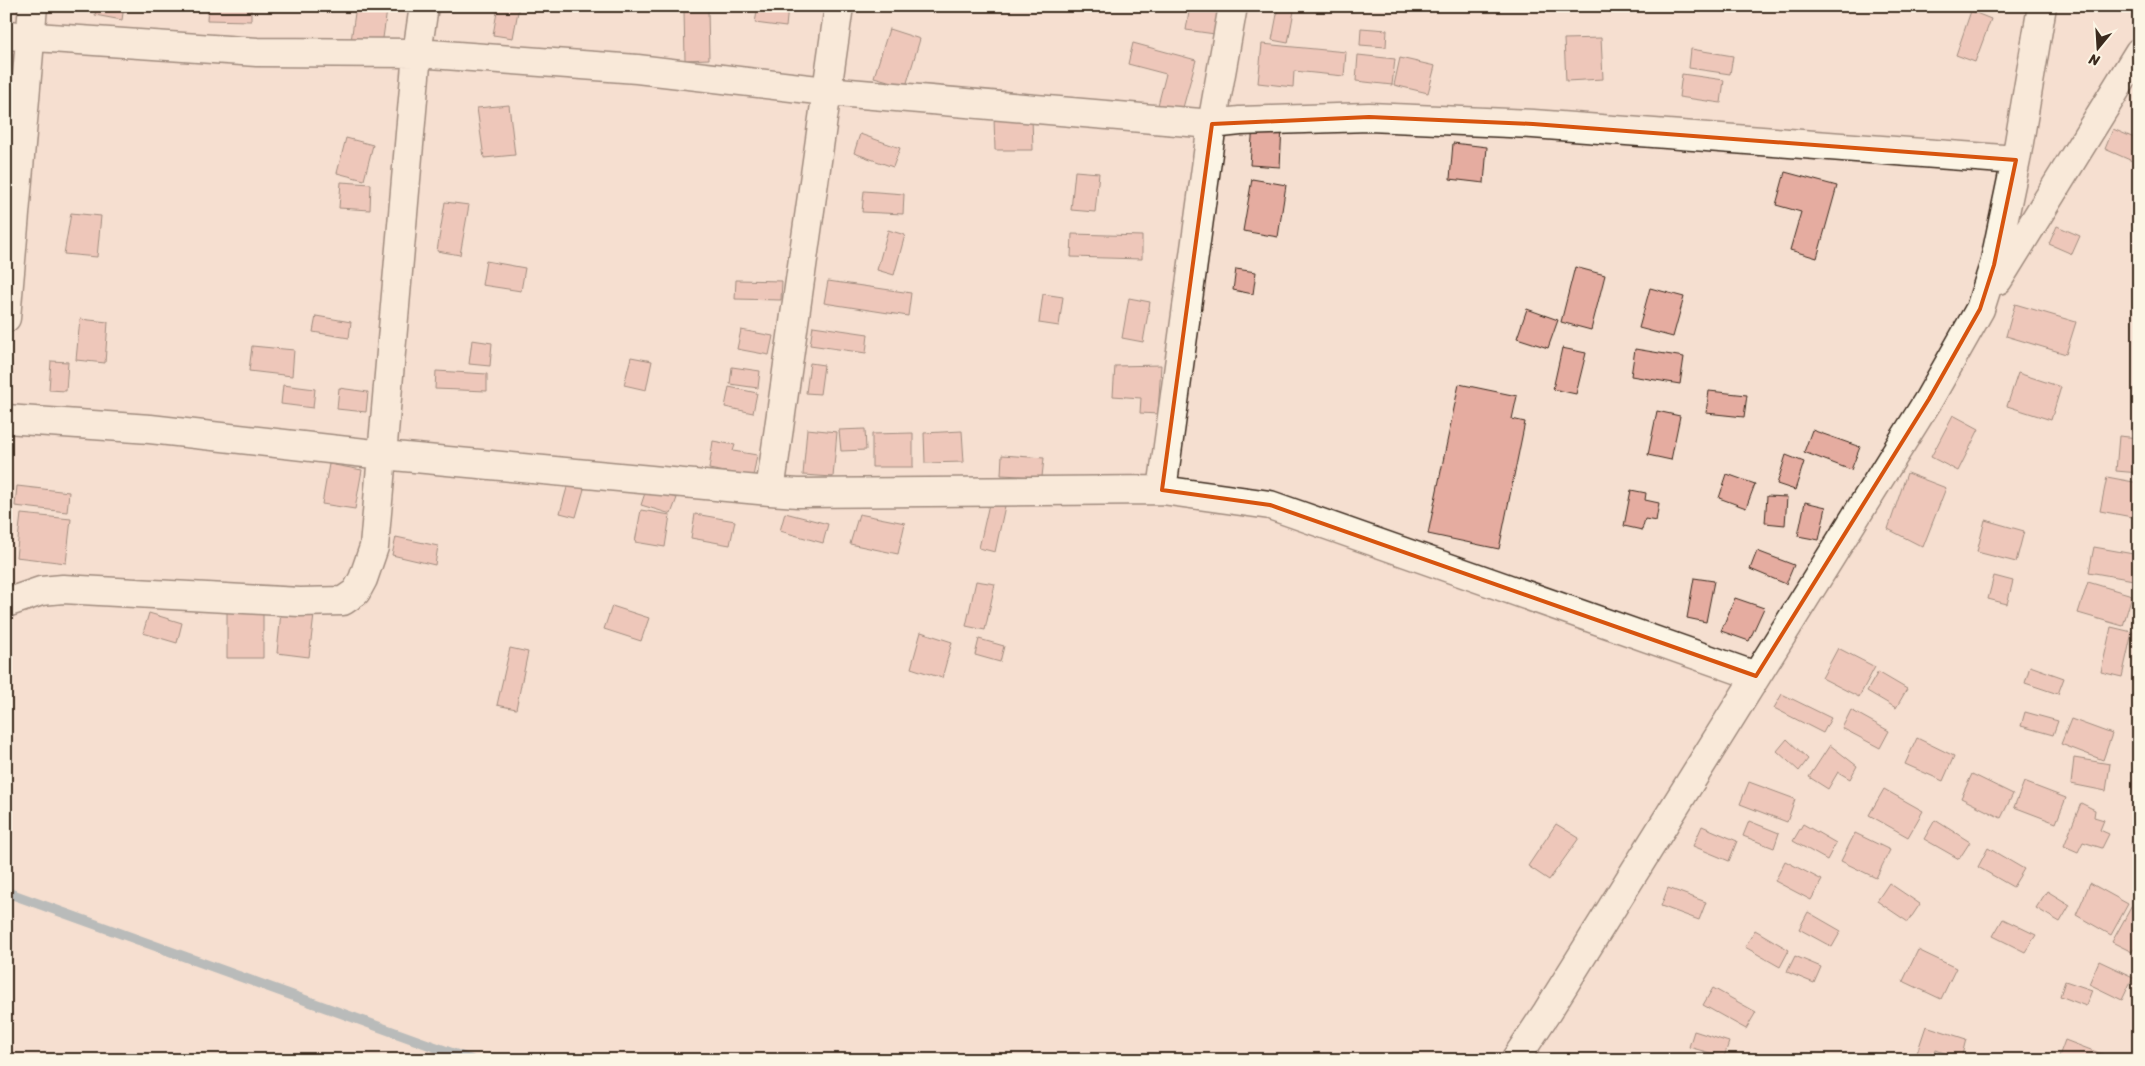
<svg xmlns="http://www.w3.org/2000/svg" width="2145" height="1066" viewBox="0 0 2145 1066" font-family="Sriracha,sans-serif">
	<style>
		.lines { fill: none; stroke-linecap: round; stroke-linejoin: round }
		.stream { stroke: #70919f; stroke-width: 10 }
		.building { fill: #e5aca0; stroke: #3b2a1e }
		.minor-casing { stroke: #3b2a1e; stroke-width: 31 }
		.minor { stroke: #fcf5e5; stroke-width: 28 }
		.marked { fill: none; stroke: #d7540e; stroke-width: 4; stroke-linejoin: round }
	</style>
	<rect width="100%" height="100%" fill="#f5dfd0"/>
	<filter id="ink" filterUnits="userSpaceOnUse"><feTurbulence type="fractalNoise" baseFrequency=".02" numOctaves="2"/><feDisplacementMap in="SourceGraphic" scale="10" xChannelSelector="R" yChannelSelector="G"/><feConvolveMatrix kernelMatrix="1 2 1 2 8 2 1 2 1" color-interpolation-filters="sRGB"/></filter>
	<g filter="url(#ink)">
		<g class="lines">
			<!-- stream -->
			<path class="stream" d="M6 892 471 1060"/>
		</g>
		<!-- building -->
		<path class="building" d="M97 6H124L122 20 95 15Z
			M208 6H251V21L207 20Z
			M356 6 387 10 381 52 350 48Z
			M498 6H519L513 38 493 35Z
			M758 6 788 7 786 27 755 23Z
			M1190 6H1219L1215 34 1186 30Z
			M1278 9 1294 11 1288 43 1272 40Z
			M684 10H708L709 59 685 60Z
			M1971 11 1991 19 1975 62 1956 55Z
			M1361 28 1387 30 1386 47 1360 45Z
			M889 29 920 39 906 86 874 77Z
			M1601 38 1603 79 1566 81 1564 39Z
			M1133 43 1196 60 1181 115 1157 109 1166 74 1128 64Z
			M1262 44 1346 52 1344 76 1294 71 1293 87 1258 83Z
			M1691 49 1733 56 1730 74 1689 68Z
			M6 53H13L12 76H6Z
			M1358 55 1395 59 1392 85 1356 81Z
			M1400 58 1435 66 1428 93 1394 85Z
			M1682 74 1724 80 1721 103 1679 97Z
			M6 89 11 90 8 134H6Z
			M509 105 515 155 484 158 477 108Z
			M1032 117 1033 150H995L994 118Z
			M1253 124 1282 126 1280 167 1250 165Z
			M2113 129 2139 140V164L2105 149Z
			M860 134 900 148 893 167 854 153Z
			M346 138 373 145 364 180 337 173Z
			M1453 143 1487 147 1484 183 1450 179Z
			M1075 171 1099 173 1095 212 1071 210Z
			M1785 172 1837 186 1817 258 1790 250 1801 212 1776 205Z
			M1252 179 1286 185 1278 237 1243 231Z
			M341 182 371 184 370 210 339 208Z
			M864 191 904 194 903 214 862 212Z
			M445 202 469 205 460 255 437 251Z
			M71 213 101 216 97 257 64 254Z
			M2057 226 2080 236 2072 254 2049 244Z
			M888 230 905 235 894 275 877 270Z
			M1072 234 1142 236V259L1071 257Z
			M486 261 525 268 521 291 482 285Z
			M1575 267 1605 275 1591 330 1561 322Z
			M1236 269 1256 272 1253 294 1233 290Z
			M736 280 782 281 781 300 735 299Z
			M828 281 911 293 908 316 824 303Z
			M1650 288 1684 297 1673 337 1639 328Z
			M1043 294 1063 297 1059 326 1039 323Z
			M1129 298 1150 302 1143 342 1122 338Z
			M2015 304 2076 322 2066 354 2006 336Z
			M1527 309 1558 320 1548 348 1517 338Z
			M316 316 351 322 349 338 313 332Z
			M80 319 108 322 105 363 76 360Z
			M813 326 868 334 866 353 810 345Z
			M741 330 773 336 769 355 737 349Z
			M472 340 492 343 490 366 469 364Z
			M252 346 294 350 292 376 249 371Z
			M1562 348 1586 353 1576 394 1553 389Z
			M1635 349 1684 357 1680 384 1631 376Z
			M631 357 652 361 646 390 624 385Z
			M51 361 68 362 66 391 49 390Z
			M810 363 824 365 820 394 806 393Z
			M1161 365 1158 414 1140 413 1141 398 1113 396 1115 366Z
			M732 367 760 371 758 388 730 384Z
			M436 371 487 374V391L435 389Z
			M2018 373 2061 387 2051 420 2007 406Z
			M1459 384 1517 396 1512 419 1525 422 1499 549 1428 534Z
			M283 385 315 389 313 408 281 404Z
			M729 387 757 393 753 413 725 407Z
			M339 388 368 392 366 412 337 409Z
			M1709 391 1747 395 1744 417 1706 413Z
			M2139 407V433L2132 431Z
			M1657 411 1680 416 1671 460 1648 455Z
			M1953 415 1979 429 1958 471 1931 457Z
			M807 429 837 432 833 477 803 475Z
			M865 429 866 450 841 451 839 430Z
			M1812 430 1860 447 1851 470 1804 452Z
			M962 431 964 462 925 463 924 433Z
			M913 433V467H872V434Z
			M2119 436 2139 438V473L2116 471Z
			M713 441 735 445 733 451 757 455 753 477 709 469Z
			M1002 455 1044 458 1042 477 1001 475Z
			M1786 455 1804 462 1795 490 1777 484Z
			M329 464 362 470 355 509 322 504Z
			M1907 473 1946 488 1923 547 1888 529Z
			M1727 474 1755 484 1746 508 1719 498Z
			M2107 477 2139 483 2132 517 2100 511Z
			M568 484 584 489 576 517 560 513Z
			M17 486 69 492 67 512 15 506Z
			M646 490 677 498 671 514 641 505Z
			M1631 490 1646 493 1645 500 1659 503 1656 521 1645 519 1642 530 1624 526Z
			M1767 496 1787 497 1785 525 1765 523Z
			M1805 502 1826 507 1819 540 1798 536Z
			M989 504 1005 506 995 552 979 548Z
			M641 510 670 515 665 547 635 542Z
			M785 513 828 524 823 543 780 531Z
			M21 514 71 519 66 563 16 557Z
			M695 514 735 521 730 545 691 538Z
			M859 514 905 523 898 554 850 544Z
			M1985 520 2024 531 2016 562 1977 552Z
			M396 537 438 546 435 565 392 555Z
			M2094 547 2139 555V581L2089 572Z
			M1757 551 1794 565 1786 584 1750 569Z
			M1994 576 2013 581 2007 604 1988 599Z
			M1694 578 1714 581 1706 622 1687 618Z
			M976 581 995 584 985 630 966 626Z
			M2088 582 2132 595 2123 626 2078 613Z
			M1735 598 1764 608 1749 641 1721 631Z
			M612 606 649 618 641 641 604 629Z
			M227 612 263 613V658H227Z
			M281 612 314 615 309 657 277 653Z
			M149 613 182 623 177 643 143 633Z
			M2111 627 2132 632 2122 677 2101 672Z
			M921 632 952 642 942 678 911 668Z
			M979 639 1004 646 1000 662 975 655Z
			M510 648 528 652 516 709 497 705Z
			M1838 648 1875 667 1859 697 1822 678Z
			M2030 666 2064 678 2058 694 2025 683Z
			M1878 672 1907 689 1896 708 1867 691Z
			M1782 694 1831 718 1823 733 1774 708Z
			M1851 710 1889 731 1880 748 1842 728Z
			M2025 712 2058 721 2053 735 2021 726Z
			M2071 719 2112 734 2103 760 2061 744Z
			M1917 738 1954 756 1943 781 1905 764Z
			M1787 739 1808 759 1799 771 1777 751Z
			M1830 745 1857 766 1850 779 1838 772 1828 789 1809 777Z
			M2074 758 2110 764 2106 791 2071 784Z
			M1972 774 2013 794 2001 818 1961 798Z
			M1749 782 1795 799 1787 822 1740 804Z
			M2024 782 2066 798 2056 823 2014 807Z
			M1884 789 1923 811 1908 837 1869 815Z
			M2081 803 2095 810 2094 817 2104 820 2100 830 2109 834 2102 848 2083 842 2078 852 2064 846Z
			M1935 820 1970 842 1959 859 1924 839Z
			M1749 821 1779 833 1774 848 1743 836Z
			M1556 824 1579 838 1549 880 1528 866Z
			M1803 824 1836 843 1827 860 1793 841Z
			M1702 826 1737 841 1729 861 1693 846Z
			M2139 829V849L2130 844Z
			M1855 833 1890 850 1876 878 1841 861Z
			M1988 848 2024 869 2013 887 1978 867Z
			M1785 861 1822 880 1811 900 1775 881Z
			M1889 883 1920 904 1908 922 1877 901Z
			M2090 883 2128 904 2111 935 2076 915Z
			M1668 888 1706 902 1699 920 1661 906Z
			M2047 891 2070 905 2060 922 2036 908Z
			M2134 902 2139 904V940L2132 952 2112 942Z
			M1808 912 1841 931 1832 947 1799 929Z
			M2003 919 2036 935 2025 952 1993 936Z
			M1755 930 1789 950 1780 967 1745 947Z
			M1918 950 1956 968 1941 999 1903 981Z
			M1795 956 1821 967 1814 983 1787 972Z
			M2099 961 2133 977 2122 1000 2089 984Z
			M2065 981 2092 990 2086 1006 2060 996Z
			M1713 988 1756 1012 1746 1029 1703 1005Z
			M1926 1026 1966 1039 1961 1059 1936 1050 1934 1059 1917 1053Z
			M1694 1031 1729 1042 1724 1057 1689 1047Z
			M2065 1040 2104 1055 2102 1060 2058 1059Z"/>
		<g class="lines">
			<defs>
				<path id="minor" d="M839 6 770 491 798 493 1162 490 1270 505 1756 676
					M6 35 257 52 417 53 637 69 826 91 1212 124 1240 121 1369 117 1533 124 2016 160
					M1998 280 2139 52
					M6 318 33 6
					M6 419 150 429 383 455 770 491
					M1162 490 1212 124 1233 6
					M6 603 41 591 63 589 300 602 343 601 356 592 363 579 374 547 417 53 424 6
					M1515 1060 1547 1012 1929 399 1980 309 1994 265 2016 160 2042 6"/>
			</defs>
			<!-- minor casing -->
			<use href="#minor" class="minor-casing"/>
			<!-- minor -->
			<use href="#minor" class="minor"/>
		</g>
	</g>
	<!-- marked area -->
	<path d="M0 0H2145V1066H0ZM1369 117 1533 124 2016 160 1994 265 1980 309 1929 399 1756 676 1270 505 1162 490 1212 124Z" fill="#f5dfd0" fill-opacity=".55" fill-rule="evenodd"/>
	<path class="marked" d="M1369 117 1533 124 2016 160 1994 265 1980 309 1929 399 1756 676 1270 505 1162 490 1212 124Z"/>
	<!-- margin -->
	<rect width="2145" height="1066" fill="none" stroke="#fcf5e5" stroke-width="25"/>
	<rect x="12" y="12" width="2120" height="1041" fill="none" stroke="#3b2a1e" stroke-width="2" filter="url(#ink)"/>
	<!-- north arrow -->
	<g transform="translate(2098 48) rotate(198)" stroke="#fcf5e5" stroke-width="4" paint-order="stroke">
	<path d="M0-4L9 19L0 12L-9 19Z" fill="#3b2a1e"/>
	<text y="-8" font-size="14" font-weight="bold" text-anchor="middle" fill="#3b2a1e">N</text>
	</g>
</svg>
